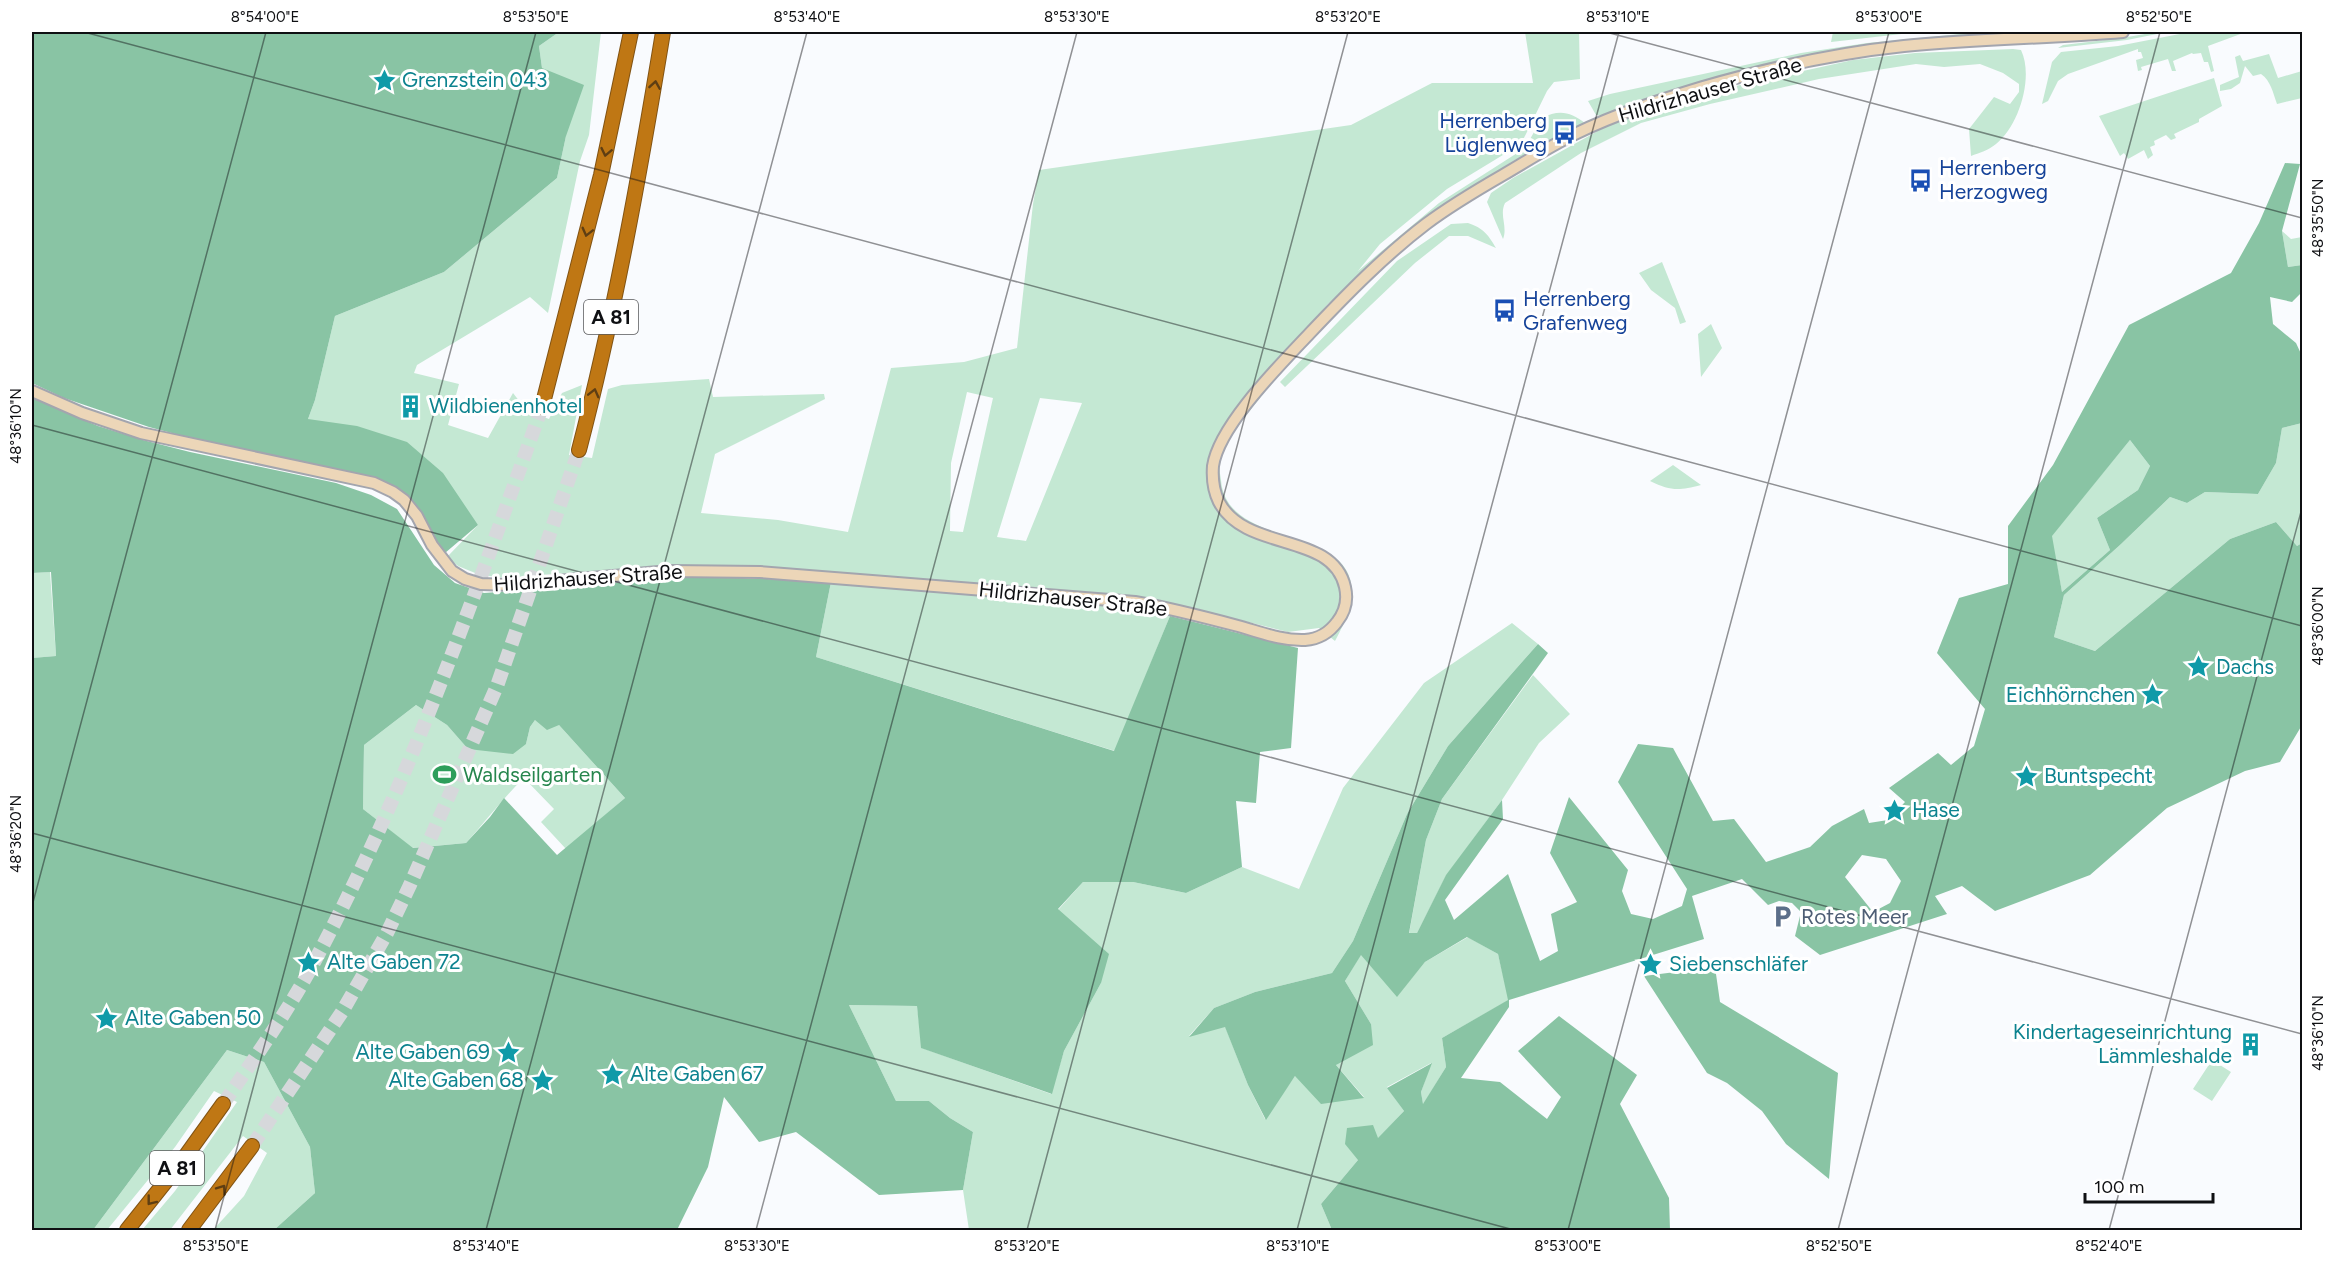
<svg xmlns="http://www.w3.org/2000/svg" width="2334" height="1262" viewBox="0 0 2334 1262" font-family="Figtree,sans-serif">
	<style>
		.green { fill: #c4e8d3; fill-rule: evenodd }
		.forest { fill: #89c4a4; fill-rule: evenodd }
		.lines { fill: none; stroke-linecap: round; stroke-linejoin: round }
		.motorway-tunnel { stroke: #d6d8db; stroke-width: 14; stroke-dasharray: 14 7; stroke-linecap: butt }
		.secondary-casing { stroke: #a3a5ae; stroke-width: 14 }
		.motorway-casing { stroke: #815314; stroke-width: 16 }
		.secondary { stroke: #ecd6b8; stroke-width: 10 }
		.motorway { stroke: #bf7714; stroke-width: 14 }
		.oneway { stroke: #5e3e13 }
		.ticks { fill: none; stroke: #0f1013; stroke-width: 1.5; stroke-opacity: 0.45 }
		.labels { text-anchor: middle; stroke-width: 6; stroke-linejoin: round; paint-order: stroke }
		.shield { fill: #fff; stroke: #57585a; stroke-width: 1.5 }
		.shield-label { font-size: 20px; font-weight: bold; fill: #0f1013 }
		.culture-label { font-size: 21px; fill: #0d838f; stroke: #fff; text-anchor: start }
		.street-label { font-size: 21px; fill: #0f1013; stroke: #fff }
		.transit-label { font-size: 21px; fill: #164399; stroke: #fff; text-anchor: start }
		.leisure-label { font-size: 21px; fill: #27864d; stroke: #fff; text-anchor: start }
		.service-label { font-size: 21px; fill: #4e5e75; stroke: #fff; text-anchor: start }
		.neatline { fill: none; stroke: #0f1013; stroke-width: 2 }
		.ticks-label { font-size: 15px; text-anchor: middle; fill: #0f1013 }
	</style>
	<rect width="100%" height="100%" fill="#f9fbfe"/>
	<!-- green -->
	<path class="green" d="M559 32H601L589 135 580 161 548 313 530 297 417 365 414 373 459 384 448 425 488 438 513 393 527 411 549 419 562 393 582 385 569 455 592 458 608 389 622 385 709 379 713 397 824 394 825 399 715 454 701 513 778 520 848 532 891 368 964 362 1017 348 1033 204 1039 170 1351 125 1432 83H1533L1525 32H1579L1580 79 1554 82 1547 91 1521 144 1447 189 1380 244 1358 271 1439 203 1525 148 1542 118C1559 109 1571 112 1585 123L1513 161 1427 217 1328 304 1261 379 1269 386C1253 408 1230 432 1220 458 1218 464 1220 473 1221 480 1227 563 1406 512 1335 641L1319 628 1288 632 1176 604 1129 597 754 566 644 568 506 578 480 575 458 566 447 557 478 525 308 419 315 400 335 316 444 272 557 178 566 136 542 68 539 46ZM967 392 993 398 963 532 950 531 951 463ZM1040 398 1082 403 1026 541 997 537Z
		M1833 32H1919L1831 42Z
		M1981 32H2023L1878 45 1603 116 1596 115 1588 101 1610 94 1801 53 1867 43Z
		M2156 32H2167L2127 40 2058 48 2063 45 2122 38Z
		M2190 32H2246L2208 46 2214 71 2211 72 2208 62H2204L2201 53 2193 54 2192 53 2173 61 2176 71H2172L2168 59 2141 67 2142 70 2138 71 2136 60 2143 58 2141 52H2138V49L2068 74 2058 81 2048 101 2042 104 2052 62 2061 52 2118 46Z
		M2013 49 2021 50C2034 77 2019 126 1996 144 1989 150 1979 153 1971 156L1969 129 1994 97 2010 104 2019 92V84L2003 73 1980 64 1944 67 1916 64 1819 79 1710 104 1641 123 1581 153 1505 203C1499 215 1508 227 1503 239L1487 202 1491 193 1513 178 1605 127 1666 105 1713 91 1853 60 1915 53Z
		M2269 54 2278 78 2302 71V68V98L2277 104C2273 93 2271 81 2261 74L2253 76 2245 66 2240 83 2231 89 2220 91V85L2239 77 2235 57 2240 55 2243 61Z
		M2214 78 2222 106 2199 119V122L2174 134 2176 138 2171 140 2166 135 2154 141 2155 145 2150 147 2153 155 2148 159 2144 150 2128 159 2124 153 2120 156 2099 116Z
		M1468 223C1483 228 1488 234 1496 248L1468 236H1449L1415 263 1285 387 1280 382 1397 261 1451 224Z
		M2282 231 2291 239 2302 237V265L2288 267Z
		M1662 262 1686 322 1680 324 1675 308 1651 290 1639 273Z
		M1711 324 1722 348 1701 377 1698 334Z
		M2302 423V543L2297 546 2276 522 2230 539 2095 651 2054 637 2064 595 2120 545 2170 497 2187 503 2205 492 2258 494 2276 463 2282 428Z
		M2130 440 2150 466 2138 490 2097 518 2110 550 2062 592 2051 536Z
		M1673 465 1701 485C1678 491 1671 491 1650 481Z
		M50 572 56 656 32 658V573Z
		M831 582 1126 607 1170 616 1115 751 816 657Z
		M1512 623 1538 644 1448 746 1407 814 1353 941 1332 973 1255 992 1214 1008 1189 1036 1225 1026 1248 1085 1265 1119 1295 1076 1364 1097 1336 1065 1371 1024 1345 981 1361 954 1397 996 1425 962 1468 937 1498 954 1509 1000 1442 1038 1446 1067 1423 1105 1421 1092 1431 1063 1387 1087 1404 1111 1358 1160 1321 1204 1332 1230H969L963 1190 973 1132 950 1118 929 1101H896L849 1005 917 1006 922 1048 1051 1094 1064 1051 1101 983 1058 910 1083 882H1133L1186 893 1242 867 1299 889 1343 788 1424 683Z
		M1533 675 1570 714 1539 743 1502 800 1446 876 1417 933 1409 934 1426 840 1442 799Z
		M416 705 447 725 468 749 483 750 526 744 530 727 535 720 559 725 625 798 566 849 541 822 554 809 524 778C503 798 486 821 466 843L412 848 363 809 364 745Z
		M227 1050 264 1062 310 1147 315 1193 274 1230H213L244 1196 267 1153 243 1136 170 1230H142L175 1191 237 1102 214 1091 175 1147 107 1230H93Z
		M2212 1060 2231 1072 2212 1101 2193 1089Z"/>
	<!-- forest -->
	<path class="forest" d="M32 32H559L539 46 542 68 584 85 566 136 557 178 444 272 335 316 315 400 308 419 357 426 407 442 443 473 478 525 445 553 416 509 385 483 360 474 202 441 149 427 64 398 32 383Z
		M2285 163 2300 164 2282 231 2288 267 2302 265V292L2292 302 2270 297 2273 324 2296 343 2302 356V423L2282 428 2276 463 2258 494 2205 492 2187 503 2170 497 2120 545 2064 595 2054 637 2095 651 2230 539 2276 522 2297 546 2302 543V725L2280 762 2245 771 2167 808 2090 875 1995 911 1962 886 1935 896 1947 914 1820 955 1795 936 1801 912 1792 903 1779 901 1768 905 1742 879 1692 896 1704 939 1509 1000V1007L1461 1078 1500 1082 1547 1119 1561 1097 1518 1051 1559 1016 1637 1075 1620 1104 1669 1198 1670 1230H1332L1321 1204 1358 1160 1345 1144 1347 1128 1373 1125 1378 1138 1404 1111 1387 1088 1432 1063 1421 1092 1423 1104 1446 1067 1442 1038 1508 1000 1498 954 1467 937 1425 962 1397 997 1361 955 1345 981 1371 1024 1373 1045 1336 1065 1364 1098 1321 1104 1295 1076 1266 1120 1248 1085 1225 1027 1189 1037 1214 1008 1255 992 1332 973 1353 941 1407 814 1448 746 1538 644 1548 653 1442 799 1426 840 1409 933H1417L1446 875 1502 800 1503 819 1445 900 1454 920 1508 874 1540 961 1558 951 1551 914 1577 902 1550 853 1569 797 1628 870 1622 891 1631 914 1653 919 1682 906 1687 889 1618 782 1638 744 1673 748 1713 821 1734 819 1766 862 1810 847 1832 826 1864 809 1869 823 1888 820 1905 802 1889 788 1938 753 1951 765 1974 746 1985 709 1937 653 1959 598 2008 584V526L2053 465 2129 325 2231 273 2259 223ZM2130 440 2150 466 2138 490 2097 518 2110 550 2062 592 2052 536ZM1862 855 1886 859 1901 881 1890 903 1873 912 1845 877Z
		M32 398 98 426 143 440 190 452 336 483 371 495 397 509 434 565 455 583 484 593 499 592 699 576 831 582 816 657 1114 751 1170 616 1298 648 1291 748 1260 752 1256 803 1236 801 1242 867 1186 893 1133 882H1083L1058 909 1109 954 1101 983 1064 1051 1052 1094 921 1048 917 1006 849 1005 896 1101H929L950 1118 973 1132 963 1190 879 1195 796 1132 759 1142 724 1097 708 1167 677 1230H274L315 1193 310 1147 264 1062 227 1050 93 1230H32V658L56 656 51 572 32 573ZM416 705 447 725 468 749 513 754 526 744 530 727 535 720 547 730 559 725 625 798 557 855 504 798 490 817 466 843 413 848 363 809 364 745Z
		M1715 967 1720 1002 1838 1073 1829 1179 1786 1144 1762 1111 1727 1083 1707 1073 1644 976Z"/>
	<g class="lines">
		<!-- motorway-tunnel -->
		<path class="motorway-tunnel" d="M223 1104C254 1059 286 1014 312 966 408 788 474 597 542 407
			M252 1146 342 1012 387 933 410 885 497 686 579 450"/>
		<defs>
			<path id="secondary" d="M32 391 82 413 141 433 374 483 393 492 404 500 417 516 432 545 452 571 465 579 481 584 511 585 670 571 760 572 1135 602C1170 608 1204 617 1238 626 1260 632 1282 641 1305 640 1318 639 1329 633 1337 622 1345 612 1348 600 1345 587 1332 531 1246 553 1219 502 1213 490 1212 479 1213 466 1219 425 1282 363 1310 333 1347 294 1384 256 1426 224 1450 206 1477 190 1503 175 1527 161 1550 146 1575 134 1616 114 1660 100 1703 87 1769 68 1836 53 1904 46 1976 39 2050 38 2123 32"/>
			<path id="motorway" d="M542 407 601 175 631 32
				M579 450C615 312 640 172 663 32
				M127 1230 182 1161 223 1104
				M189 1230 252 1146"/>
		</defs>
		<!-- secondary casing -->
		<use href="#secondary" class="secondary-casing"/>
		<!-- motorway casing -->
		<use href="#motorway" class="motorway-casing"/>
		<!-- secondary -->
		<use href="#secondary" class="secondary"/>
		<!-- motorway -->
		<use href="#motorway" class="motorway"/>
	</g>
	<!-- one-way arrows -->
	<defs><path id="oneway-chevron" d="M-2-3.5L2.5 0L-2 3.5" fill="none" stroke-width="1.6" stroke-linecap="round" stroke-linejoin="round" transform="scale(1.5)"/></defs>
	<g class="oneway">
		<use href="#oneway-chevron" transform="translate(655 85) rotate(-81)"/>
		<use href="#oneway-chevron" transform="translate(606 152) rotate(102)"/>
		<use href="#oneway-chevron" transform="translate(587 232) rotate(104)"/>
		<use href="#oneway-chevron" transform="translate(594 393) rotate(-76)"/>
		<use href="#oneway-chevron" transform="translate(222 1189) rotate(-54)"/>
		<use href="#oneway-chevron" transform="translate(151 1201) rotate(128)"/>
	</g>
	<!-- ticks -->
	<path class="ticks" d="M84 32 2302 626M1606 32 2302 218M32 425 2302 1034M32 833 1514 1230M32 906 266 32M215 1230 536 32M486 1230 807 32M756 1230 1077 32M1027 1230 1348 32M1297 1230 1619 32M1568 1230 1889 32M1838 1230 2160 32M2109 1230 2302 508"/>
	<!-- icons -->
	<defs>
		<symbol id="sight-bare" viewBox="-9 -9 18 18"><path d="M0-6L1.8-2.2L6-1.7L2.9 1.2L3.7 5.4L0 3.3L-3.7 5.4L-2.9 1.2L-6-1.7L-1.8-2.2Z" fill="#0f9aa8" stroke="#fff" stroke-width="2.5" paint-order="stroke"/></symbol>
		<symbol id="bus-bare" viewBox="-9 -9 18 18"><path d="M-5-6H5V4H4V6H2V4H-2V6H-4V4H-5ZM-3.5-4V0h7V-4ZM-3.5 1.2v1.5H-2V1.2ZM2 1.2v1.5H3.5V1.2Z" fill="#1a4fb4" stroke="#fff" stroke-width="2.5" paint-order="stroke"/></symbol>
		<symbol id="building-bare" viewBox="-9 -9 18 18"><path d="M-4-6H4V6H1V3H-1V6H-4ZM-2.5-4.3h1.7v1.8h-1.7ZM.8-4.3h1.7v1.8H.8ZM-2.5-1h1.7V.8h-1.7ZM.8-1h1.7V.8H.8Z" fill="#0f9aa8" stroke="#fff" stroke-width="2.5" paint-order="stroke"/></symbol>
		<symbol id="stadium-bare" viewBox="-9 -9 18 18"><path d="M0-5a6.5 5 0 1 0 0 10a6.5 5 0 1 0 0-10ZM-3.5-1.8h7v3.6h-7Z" fill="#2e9e5b" stroke="#fff" stroke-width="2.5" paint-order="stroke"/></symbol>
		<symbol id="parking-bare" viewBox="-9 -9 18 18"><path d="M-3.5-5.5H1a3.5 3.5 0 0 1 0 7H-1V5.5H-3.5ZM-1-3.4V-.6H.8a1.4 1.4 0 0 0 0-2.8Z" fill="#5c6f8a" stroke="#fff" stroke-width="2.5" paint-order="stroke"/></symbol>
	</defs>
	<g fill-rule="evenodd">
		<use href="#sight-bare" x="368" y="64" width="33" height="33"/>
		<use href="#bus-bare" x="1548" y="116" width="33" height="33"/>
		<use href="#bus-bare" x="1904" y="164" width="33" height="33"/>
		<use href="#bus-bare" x="1488" y="294" width="33" height="33"/>
		<use href="#building-bare" x="394" y="390" width="33" height="33"/>
		<use href="#sight-bare" x="2182" y="650" width="33" height="33"/>
		<use href="#sight-bare" x="2136" y="678" width="33" height="33"/>
		<use href="#stadium-bare" x="428" y="758" width="33" height="33"/>
		<use href="#sight-bare" x="2010" y="760" width="33" height="33"/>
		<use href="#sight-bare" x="1878" y="794" width="33" height="33"/>
		<use href="#parking-bare" x="1766" y="900" width="33" height="33"/>
		<use href="#sight-bare" x="292" y="946" width="33" height="33"/>
		<use href="#sight-bare" x="1634" y="948" width="33" height="33"/>
		<use href="#sight-bare" x="90" y="1002" width="33" height="33"/>
		<use href="#building-bare" x="2234" y="1028" width="33" height="33"/>
		<use href="#sight-bare" x="492" y="1036" width="33" height="33"/>
		<use href="#sight-bare" x="596" y="1058" width="33" height="33"/>
		<use href="#sight-bare" x="526" y="1064" width="33" height="33"/>
	</g>
	<g class="labels">
		<!-- shield labels -->
		<g class="shield">
			<rect x="584" y="300" width="54" height="34" rx="4.5"/>
			<rect x="150" y="1151" width="54" height="34" rx="4.5"/>
		</g>
		<g class="shield-label">
			<text x="611" y="324">A 81</text>
			<text x="177" y="1175">A 81</text>
		</g>
		<!-- culture labels -->
		<g class="culture-label">
			<text x="402" y="87">Grenzstein 043</text>
			<text x="429" y="413">Wildbienenhotel</text>
			<text x="2216" y="674">Dachs</text>
			<text x="2135" y="702" text-anchor="end">Eichhörnchen</text>
			<text x="2044" y="783">Buntspecht</text>
			<text x="1912" y="817">Hase</text>
			<text x="327" y="969">Alte Gaben 72</text>
			<text x="1669" y="971">Siebenschläfer</text>
			<text x="125" y="1025">Alte Gaben 50</text>
			<text x="2232" y="1039" text-anchor="end">Kindertageseinrichtung<tspan x="2232" dy="24">Lämmleshalde</tspan></text>
			<text x="490" y="1059" text-anchor="end">Alte Gaben 69</text>
			<text x="630" y="1081">Alte Gaben 67</text>
			<text x="524" y="1087" text-anchor="end">Alte Gaben 68</text>
		</g>
		<!-- street labels -->
		<g class="street-label">
			<text transform="translate(1710 90) rotate(-16)" y="7">Hildrizhauser Straße</text>
			<text transform="translate(588 578) rotate(-4)" y="7">Hildrizhauser Straße</text>
			<text transform="translate(1073 599) rotate(6)" y="7">Hildrizhauser Straße</text>
		</g>
		<!-- transit labels -->
		<g class="transit-label">
			<text x="1547" y="128" text-anchor="end">Herrenberg<tspan x="1547" dy="24">Lüglenweg</tspan></text>
			<text x="1939" y="175">Herrenberg<tspan x="1939" dy="24">Herzogweg</tspan></text>
			<text x="1523" y="306">Herrenberg<tspan x="1523" dy="24">Grafenweg</tspan></text>
		</g>
		<!-- leisure labels -->
		<g class="leisure-label">
			<text x="463" y="782">Waldseilgarten</text>
		</g>
		<!-- service labels -->
		<g class="service-label">
			<text x="1801" y="924">Rotes Meer</text>
		</g>
	</g>
	<!-- border -->
	<rect width="2334" height="1262" fill="none" stroke="#ffffff" stroke-width="66"/>
	<!-- scale -->
	<path d="M2085 1193v9h128v-9" fill="none" stroke="#0f1013" stroke-width="3"/>
	<text x="2094" y="1193" font-size="18" fill="#0f1013" stroke="#ffffff" stroke-width="4.5" paint-order="stroke">100 m</text>
	<rect x="33" y="33" width="2268" height="1196" class="neatline"/>
	<g class="ticks-label">
		<text x="265" y="22">8°54'00"E</text>
		<text x="536" y="22">8°53'50"E</text>
		<text x="807" y="22">8°53'40"E</text>
		<text x="1077" y="22">8°53'30"E</text>
		<text x="1348" y="22">8°53'20"E</text>
		<text x="1618" y="22">8°53'10"E</text>
		<text x="1889" y="22">8°53'00"E</text>
		<text x="2159" y="22">8°52'50"E</text>
		<text transform="translate(2318 218) rotate(-90)" y="5">48°35'50"N</text>
		<text transform="translate(16 426) rotate(-90)" y="5">48°36'10"N</text>
		<text transform="translate(2318 626) rotate(-90)" y="5">48°36'00"N</text>
		<text transform="translate(16 834) rotate(-90)" y="5">48°36'20"N</text>
		<text transform="translate(2318 1033) rotate(-90)" y="5">48°36'10"N</text>
		<text x="216" y="1251">8°53'50"E</text>
		<text x="486" y="1251">8°53'40"E</text>
		<text x="757" y="1251">8°53'30"E</text>
		<text x="1027" y="1251">8°53'20"E</text>
		<text x="1298" y="1251">8°53'10"E</text>
		<text x="1568" y="1251">8°53'00"E</text>
		<text x="1839" y="1251">8°52'50"E</text>
		<text x="2109" y="1251">8°52'40"E</text>
	</g>
</svg>
